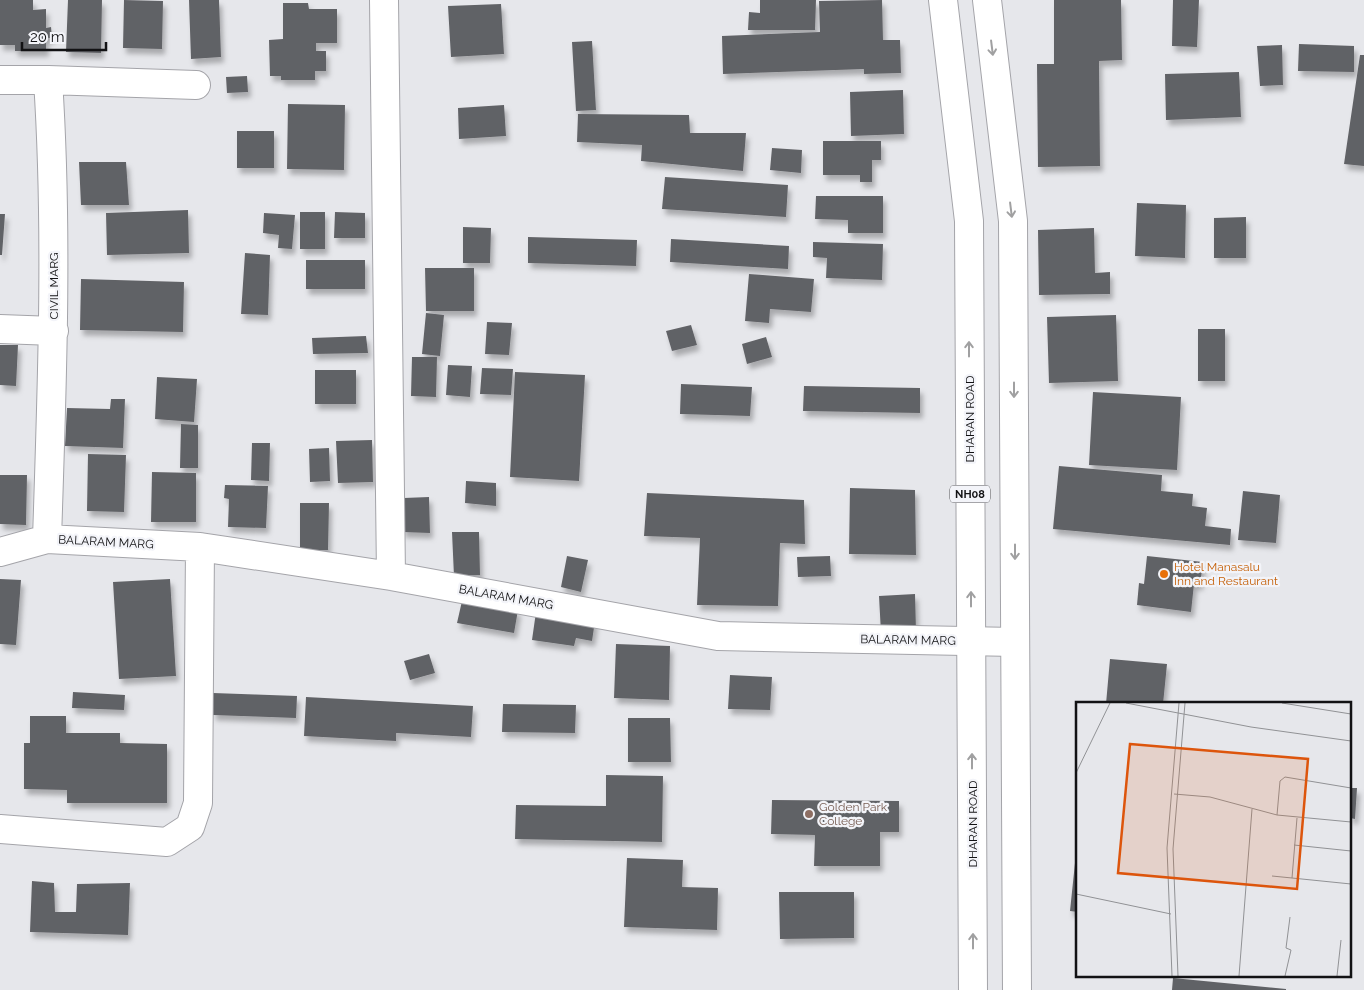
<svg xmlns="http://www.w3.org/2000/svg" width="1364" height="990" viewBox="0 0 1364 990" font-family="Raleway,sans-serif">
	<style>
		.building { fill: #616266; filter: url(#shadow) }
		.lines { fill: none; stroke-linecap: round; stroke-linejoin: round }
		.minor-casing { stroke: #a4a4a9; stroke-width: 30 }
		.primary-casing { stroke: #a4a4a9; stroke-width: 30 }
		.minor { stroke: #fff; stroke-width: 28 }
		.primary { stroke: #fff; stroke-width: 28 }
		.oneway { stroke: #a0a0a1 }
		.food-dot { fill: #e8710a; stroke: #f3f4f9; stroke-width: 2 }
		.education-dot { fill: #8d6e63; stroke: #f3f4f9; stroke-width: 2 }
		.labels { text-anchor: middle; stroke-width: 4.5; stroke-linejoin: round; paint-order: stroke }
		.shield { fill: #f3f4f9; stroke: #565659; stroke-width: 1 }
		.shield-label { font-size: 11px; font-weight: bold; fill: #121214 }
		.street-label { font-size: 12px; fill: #121214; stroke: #f3f4f9 }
		.food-label { font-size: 12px; fill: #c56008; stroke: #f3f4f9; text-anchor: start }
		.education-label { font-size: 12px; fill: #785e54; stroke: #f3f4f9; text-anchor: start }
		.inset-road { fill: none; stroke: #919295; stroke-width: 1 }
		.view { fill: #dd550c; fill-opacity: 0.15; stroke: #dd550c; stroke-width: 2.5 }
		.inset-edge { fill: none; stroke: #121214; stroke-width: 2.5 }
	</style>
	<defs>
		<filter id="shadow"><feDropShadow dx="3" dy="5.5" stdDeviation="2.5" flood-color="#0004"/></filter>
	</defs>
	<rect width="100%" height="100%" fill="#e6e7eb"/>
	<!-- building -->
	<path class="building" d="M0 0H33V10L46 9V28L51 27 52 38H46V51H15V45H0Z
		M68 0H102L101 53 66 52Z
		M124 0 163 1 162 49 123 48Z
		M189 0H219L221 57 191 59Z
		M760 0H816L815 30H748L749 12 760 13Z
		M882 0 883 40H900L901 73 864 74V69L723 74 722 36 820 32 819 1Z
		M1054 0H1121L1122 60 1099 61 1100 166 1038 167 1037 64H1054Z
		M1173 0H1199L1197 47 1172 46Z
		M283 3H308L309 9H337V43H316V51H326V71H315V80H281V76H270L269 40 283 39Z
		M501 4 504 54 451 57 448 6Z
		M592 41 596 110 576 111 572 42Z
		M1299 44 1354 46V72L1298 71Z
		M1282 45 1283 85 1260 86 1257 46Z
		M1360 55H1364V166L1344 164Z
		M1239 72 1241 117 1166 120 1165 74Z
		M247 76 248 92 227 93 226 77Z
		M903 90 904 134 851 136 850 92Z
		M288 104 345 105 344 170 287 169Z
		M504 105 506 136 459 139 458 108Z
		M578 114 689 115 690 133H746L743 171 641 161 642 145 577 142Z
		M237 131H274V168H237Z
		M823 141H881V160H872V182H860V175H823Z
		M772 148 802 150 801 173 770 170Z
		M79 162H126L129 205H81Z
		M665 177 788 185 786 217 662 209Z
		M816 196H883V233H848V220L815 219Z
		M1137 203 1186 205 1185 258 1135 256Z
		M188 210 189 253 107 255 106 213Z
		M300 212H325V249H300Z
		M335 212 365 213V238H334Z
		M264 213 295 215 292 249 278 248 279 235 263 233Z
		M0 214H5L2 255H0Z
		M1246 217V258H1214V218Z
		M463 227 491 228 490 263H463Z
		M1094 228 1095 273 1110 272V294L1039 295 1038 230Z
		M528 237 637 240 636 266 528 263Z
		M671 239 789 246 788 269 670 262Z
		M813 242 883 244 882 280 826 278 827 258 813 257Z
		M245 253 270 255 268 315 241 314Z
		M306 260H365V289H306Z
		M425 268H474V311H426Z
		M749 274 814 279 811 312 770 309 769 323 745 321Z
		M81 279 184 282 183 332 80 330Z
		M426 313 444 315 440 356 422 354Z
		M1116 315 1118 381 1049 383 1047 317Z
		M487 322 512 323 509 355 485 354Z
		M691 325 697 345 672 351 666 331Z
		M1198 329H1225V381H1198Z
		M366 336 368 353 313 354 312 338Z
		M766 337 772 357 747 364 742 344Z
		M0 345H18L16 386 0 385Z
		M412 357H437L436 397 411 396Z
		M448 365 472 366 470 397 446 395Z
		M482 368 513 369 511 395 480 394Z
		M315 370H356V404H315Z
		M515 372 585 375 579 481 510 477Z
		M157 377 197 379 194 422 155 419Z
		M681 384 752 387 750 416 680 414Z
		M804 386 920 388V413L803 411Z
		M1093 392 1181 397 1177 470 1089 465Z
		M111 399H125L123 448 65 446 67 408 110 409Z
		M181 424 198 425V468H180Z
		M372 440 373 482 338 483 336 441Z
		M252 443H270L269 481 251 480Z
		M329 448 330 481 310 482 309 449Z
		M88 454 126 455 124 512 87 511Z
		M1059 466 1162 475 1161 491 1193 494 1192 506 1207 508 1205 526 1231 529 1230 545 1053 529Z
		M152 472 196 473V522H151Z
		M0 475H27L26 525 0 524Z
		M466 481 496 483V506L465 503Z
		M225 485 268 486 266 528 228 527 229 499 224 498Z
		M850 488 915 490 916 555 849 554Z
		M1243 491 1280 495 1276 543 1238 540Z
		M647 493 804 500 805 544 780 543 778 606 697 605 700 538 644 536Z
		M429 497 430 533 402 532 404 498Z
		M300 503H329L328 550H300Z
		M452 532H479L480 575 454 576Z
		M567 556 588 560 581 592 561 587Z
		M830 556 831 576 798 577 797 557Z
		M1147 556 1203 562 1200 585 1194 584 1191 612 1137 605 1139 583 1144 584Z
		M0 579 21 580 16 645 0 644Z
		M170 579 176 676 119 679 113 582Z
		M915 594 916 631 881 633 879 596Z
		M462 601 518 610 514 633 457 623Z
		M536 612 595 621 592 641 576 638 574 646 532 640Z
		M616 644 670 646 669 700 614 698Z
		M429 654 435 673 410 680 404 661Z
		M1110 659 1167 664 1163 704H1106Z
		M730 675 772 677 770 710 728 709Z
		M73 692 125 695 124 710 72 708Z
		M213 693 297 696 296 718 213 715Z
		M306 697 473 706 471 737 396 733V741L304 736Z
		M503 704 576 705 575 733 502 732Z
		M30 716H66V733H120V743L167 744V803H67V790L24 789V743H30Z
		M628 718H670L671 762H628Z
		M606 775 663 776 662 842 515 839 516 805 606 806Z
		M1350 788H1357L1355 819 1350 818Z
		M772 800 899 801V832H880V866H814L815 835 771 834Z
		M627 858 683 860 682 887 718 888 717 930 624 927Z
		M1075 863H1078V912L1070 911Z
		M32 881 54 883 55 912H76L77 884 130 883 128 935 30 932Z
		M779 892H854V938L780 939Z
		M1173 978 1286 989V990H1172Z"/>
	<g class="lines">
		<defs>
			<path id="minor" d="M384 0 391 576
				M0 80H48C58 233 52 386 47 539
				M48 80 196 85
				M0 329 54 331
				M0 552 47 539 200 547 391 576 718 636 1015 642
				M0 829 167 842 190 827 198 803 200 547"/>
			<path id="primary" d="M943 0 969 221 973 990
				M987 0 1013 221 1017 990"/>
		</defs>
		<!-- minor casing -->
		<use href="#minor" class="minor-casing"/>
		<!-- primary casing -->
		<use href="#primary" class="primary-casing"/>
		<!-- minor -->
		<use href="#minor" class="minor"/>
		<!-- primary -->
		<use href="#primary" class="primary"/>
	</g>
	<!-- one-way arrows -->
	<defs><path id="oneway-shaft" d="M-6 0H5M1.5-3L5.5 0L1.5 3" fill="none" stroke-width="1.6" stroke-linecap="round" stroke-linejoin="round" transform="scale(1.25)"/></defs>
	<g class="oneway">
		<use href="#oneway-shaft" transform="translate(992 48) rotate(83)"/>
		<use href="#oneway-shaft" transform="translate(1011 210) rotate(83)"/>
		<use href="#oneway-shaft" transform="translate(969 349) rotate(-90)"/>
		<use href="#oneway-shaft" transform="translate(1014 390) rotate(90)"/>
		<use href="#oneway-shaft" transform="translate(1015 552) rotate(90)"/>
		<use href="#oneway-shaft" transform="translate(971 599) rotate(-90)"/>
		<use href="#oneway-shaft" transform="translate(972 761) rotate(-90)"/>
		<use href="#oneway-shaft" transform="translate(973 941) rotate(-90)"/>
	</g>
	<!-- markers -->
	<circle class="food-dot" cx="1164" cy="574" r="5"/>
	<circle class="education-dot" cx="809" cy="814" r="5"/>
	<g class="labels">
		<!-- shield labels -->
		<rect class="shield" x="950" y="485.5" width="40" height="17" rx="4"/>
		<g class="shield-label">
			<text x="970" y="498">NH08</text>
		</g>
		<!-- street labels -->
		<g class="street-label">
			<text transform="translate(54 286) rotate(-90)" y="4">CIVIL MARG</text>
			<text transform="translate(970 419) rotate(-90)" y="4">DHARAN ROAD</text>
			<text transform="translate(106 542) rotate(3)" y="4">BALARAM MARG</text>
			<text transform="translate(506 597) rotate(10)" y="4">BALARAM MARG</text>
			<text transform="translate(908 640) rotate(1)" y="4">BALARAM MARG</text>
			<text transform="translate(973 824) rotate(-90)" y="4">DHARAN ROAD</text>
		</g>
		<!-- food labels -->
		<g class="food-label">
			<text x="1174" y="571">Hotel Manasalu<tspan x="1174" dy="14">Inn and Restaurant</tspan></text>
		</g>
		<!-- education labels -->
		<g class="education-label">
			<text x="819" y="811">Golden Park<tspan x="819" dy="14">College</tspan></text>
		</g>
	</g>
	<!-- overview -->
	<g transform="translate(1076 702)">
		<rect width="275" height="275" fill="#e6e7eb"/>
		<path class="inset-road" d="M50 1 175 25 275 39M206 1 275 12M0 71 34 1M98 92 134 95 201 113 275 120M201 113 204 79 209 75 275 86M221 116 216 176 275 182M218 143 275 149M196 174 216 176M0 192 95 212M96 274 91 146 103 1M102 274 97 147 109 1M163 274 176 107M209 274 215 248 210 246 214 215M261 274 265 238"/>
		<path class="view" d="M54 42 232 57 221 187 42 171Z"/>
		<rect width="275" height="275" class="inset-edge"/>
	</g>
	<!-- scale -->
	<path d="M22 42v8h84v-8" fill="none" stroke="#121214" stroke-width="2.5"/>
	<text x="30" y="42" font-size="15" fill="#121214" stroke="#f3f4f9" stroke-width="4" paint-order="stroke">20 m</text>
</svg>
